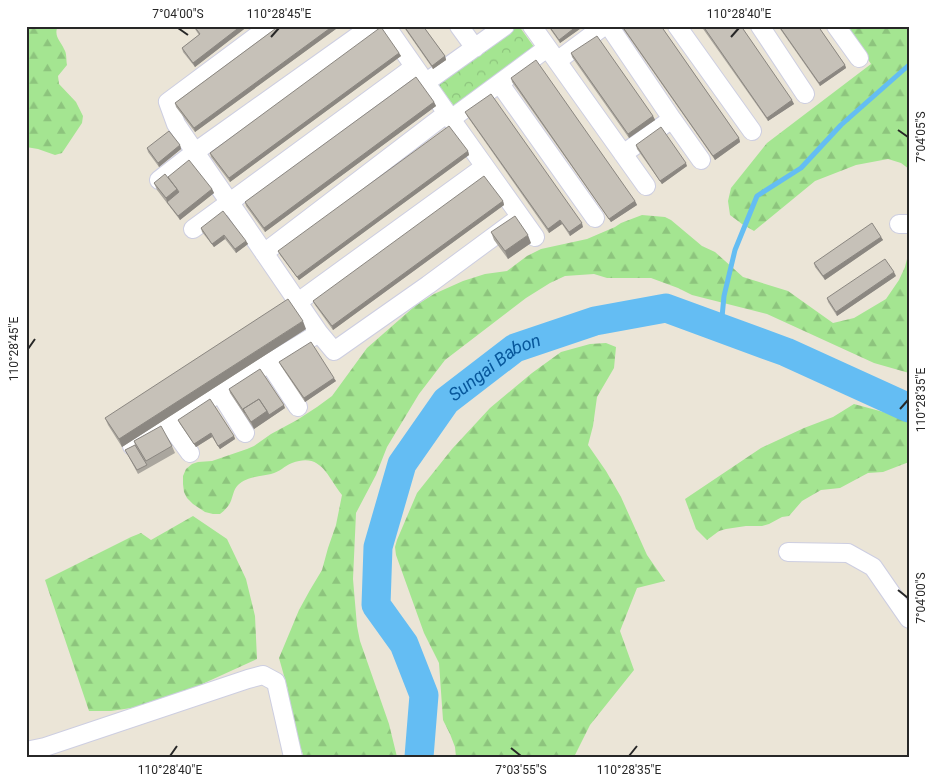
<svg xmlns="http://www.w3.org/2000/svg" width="935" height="783" viewBox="0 0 935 783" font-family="Roboto,sans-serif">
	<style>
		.forest { fill: url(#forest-firs) }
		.park { fill: url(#park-crowns) }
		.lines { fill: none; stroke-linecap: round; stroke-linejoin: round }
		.stream { stroke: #64bdf3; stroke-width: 5 }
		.river { stroke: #64bdf3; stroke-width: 29 }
		.minor-casing { stroke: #cdcee1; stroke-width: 20 }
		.minor { stroke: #fff; stroke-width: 18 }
		.wall { fill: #aaa69e }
		.shaded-wall { fill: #8b8781 }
		.building { fill: #c6c1b8; stroke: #8b8781 }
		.ticks { fill: none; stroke: #272727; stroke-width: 2 }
		.labels { text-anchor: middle; stroke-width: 4; stroke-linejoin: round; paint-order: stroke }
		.water-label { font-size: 18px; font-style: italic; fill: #07579b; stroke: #fff }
		.neatline { fill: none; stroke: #272727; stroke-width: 2 }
		.ticks-label { font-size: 12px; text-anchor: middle; fill: #272727 }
	</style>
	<defs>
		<pattern id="forest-firs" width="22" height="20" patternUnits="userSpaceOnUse" patternTransform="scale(1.25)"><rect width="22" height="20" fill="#a4e591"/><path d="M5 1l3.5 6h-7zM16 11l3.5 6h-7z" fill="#8dc47d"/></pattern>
		<pattern id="park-crowns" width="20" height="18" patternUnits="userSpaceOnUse" patternTransform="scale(1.25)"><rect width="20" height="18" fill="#a4e591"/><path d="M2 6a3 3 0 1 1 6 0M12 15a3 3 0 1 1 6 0" fill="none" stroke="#8dc47d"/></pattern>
	</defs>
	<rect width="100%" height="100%" fill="#ebe5d7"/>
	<!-- forest -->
	<path class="forest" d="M26 26H58C53 36 61 41 64 49 67 53 66 60 67 65L58 76 59 84 76 102 83 116 82 123 62 153 55 155 38 149 26 147Z
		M845 26H909V169L901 163 888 159 856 165 815 181 754 231 742 224 730 215 728 201 731 188 767 143 871 64Z
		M642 215 665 217 671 220 702 246 715 252 743 277 788 291 833 323 854 318 886 299 899 280 905 267 909 251V373L874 363 767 314 692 295 678 288 651 278H607L594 274 565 276 550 283 526 298 445 360 419 394 387 447 376 475 356 513 353 579 357 626 360 641 389 724 397 757H304L296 736 287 698 288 690 279 658 299 610 310 590 322 570 328 548 336 525 342 495C327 476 321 452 292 463 284 466 280 472 271 474 261 476 246 477 238 485 233 490 233 497 230 503 228 507 224 511 220 514H213L205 512 193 504 187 498 184 492 183 484V476L186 469 192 464 198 462 212 461 247 449 254 446 271 434 297 420 317 407 332 396 367 348 415 306 434 294 463 281 485 274 507 271 527 256 541 249 587 239 615 227 621 223Z
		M606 343 616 347 614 368 597 397 593 426 588 445 606 471 621 497 647 555 665 581 637 588 620 631 634 670 590 725 574 757H456L455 747 450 734 443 720 439 663 424 633 396 555 395 547 397 540 417 493 452 449 490 408 532 373 561 352 590 344Z
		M854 404 909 419V462L883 472 868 473 840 488 821 490 802 501 789 516 782 517 769 524 762 526H746L726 529 719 531 707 540 696 529 685 499 761 448 804 428 833 417Z
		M193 516 227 539 246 579 255 616 257 659 165 701 131 708 111 711H89L45 580 131 537 141 533 151 540Z"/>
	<!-- park -->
	<path class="park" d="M516 26H519L534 47 454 106 438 84Z"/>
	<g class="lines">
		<!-- stream -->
		<path class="stream" d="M721 328 724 296 735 250 757 196 801 168 841 125 909 65"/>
		<!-- river -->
		<path class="river" id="s1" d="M419 757 424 695 404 644 376 605 378 547 402 464 446 401 515 348 595 321 666 308 786 352 909 408"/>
		<defs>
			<path id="minor" d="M386 26 451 119
				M459 26 475 48
				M532 26 646 186
				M609 26 672 119
				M677 26 752 131
				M760 26 805 94
				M836 26 859 58
				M557 61 604 26
				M425 83 505 26
				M500 84 595 218
				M623 154 672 119 701 160
				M159 180 195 152 176 124 168 102 270 26
				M899 224H909
				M193 229 414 67
				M535 237 451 119 547 48
				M264 253 446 114
				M298 302 484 167
				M319 333 334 351 428 285 512 223
				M269 363 298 407
				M220 393 245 433
				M169 424 190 453
				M132 446 319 333 195 152 372 26
				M788 552 848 553 873 567 909 619
				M26 751 45 747 248 679 263 675 276 682 293 757"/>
		</defs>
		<!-- minor casing -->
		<use href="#minor" class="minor-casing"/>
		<!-- minor -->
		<use href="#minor" class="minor"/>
	</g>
	<!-- wall -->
	<path class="wall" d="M193 26H248L195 67 183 52 182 48 199 35Z
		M279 26H340L195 132 176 107 175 103Z
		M403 26H423L445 56 446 60 433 69Z
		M548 26H584L560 43Z
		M621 26H661L739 138 740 142 715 160Z
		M701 26H741L794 104 768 121Z
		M778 26H818L845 65 846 68 820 86Z
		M399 53 401 56 230 182 211 157 210 153Z
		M571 53 653 116 655 120 629 138 572 57Z
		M511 78 635 201 637 205 611 222 512 82Z
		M434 102 436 106 265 232 246 206 245 202Z
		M465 112 583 227 570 236 562 224 549 233 467 116Z
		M180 145 181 149 159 167 148 152 147 148Z
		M636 145 687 166 662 184 637 149Z
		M468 151 469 155 299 280 280 255 278 251Z
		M168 177 212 189 214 193 180 220 157 190 154 183Z
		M503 201 504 205 333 330 315 305 313 301Z
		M201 228 246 241 248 244 236 253 225 239 214 247 202 232Z
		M491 232 531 243 508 259 494 240Z
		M881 237 883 240 825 280 815 267 814 263Z
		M896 276 837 316 828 302 827 298Z
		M306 329 122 447 108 425 105 418Z
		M279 362 336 381 305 402 281 366Z
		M229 389 285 408 254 429 230 393Z
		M178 420 234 436 235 439 220 449 212 437 196 447 180 424Z
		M134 441 172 446 175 453 138 474 125 450 135 445Z"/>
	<!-- shaded-wall -->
	<path class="shaded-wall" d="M241 26H248L195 67 193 63Z
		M333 26H340L195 132 194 128Z
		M577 26H584L560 43 559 40Z
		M399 53 401 56 230 182 229 178Z
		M445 56 446 60 433 69 432 66Z
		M845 65 846 68 820 86 819 83Z
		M792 100 794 104 768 121 767 118Z
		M434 102 436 106 265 232 264 228Z
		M653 116 655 120 629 138 628 134Z
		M739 138 740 142 715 160 713 156Z
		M180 145 181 149 159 167 158 163Z
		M468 151 469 155 299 280 297 277Z
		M686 163 687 166 662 184 660 181Z
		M177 189 180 196 167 202 166 198Z
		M212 189 214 193 180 220 178 216Z
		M503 201 504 205 333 330 332 326Z
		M635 201 637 205 611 222 609 219Z
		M560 220 562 224 549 233 548 229Z
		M582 223 583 227 570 236 569 232Z
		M224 235 225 239 214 247 212 244Z
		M528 235 531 243 508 259 505 251Z
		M881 237 883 240 825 280 823 276Z
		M246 241 248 244 236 253 235 249Z
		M894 272 896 276 837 316 836 312Z
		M303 321 306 329 122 447 119 439Z
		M334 378 336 381 305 402 304 398Z
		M284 405 285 408 254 429 251 422 267 411Z
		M211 433 212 437 196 447 194 444Z
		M234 436 235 439 220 449 218 446Z"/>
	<!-- building -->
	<path class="building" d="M194 26H241L193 63 182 48 200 34Z
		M279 26H333L194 128 175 103Z
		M404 26H423L445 56 432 66Z
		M549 26H577L559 40Z
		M622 26H661L739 138 713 156Z
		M703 26H741L792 100 767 118Z
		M779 26H818L845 65 819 83Z
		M381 27 399 53 229 178 210 153Z
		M597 36 653 116 628 134 571 53Z
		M536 60 635 201 609 219 511 78Z
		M416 77 434 102 264 228 245 202Z
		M491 94 582 223 569 232 560 220 548 229 465 112Z
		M449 126 468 151 297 277 278 251Z
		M661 127 686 163 660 181 636 145Z
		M169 131 180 145 158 163 147 148Z
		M189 160 212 189 178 216 167 202 179 192 177 189 168 177Z
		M165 174 177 189 166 198 154 183Z
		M484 176 503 201 332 326 313 301Z
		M223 211 246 241 235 249 224 235 212 244 201 228Z
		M515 216 528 235 505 251 491 232Z
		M872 223 881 237 823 276 814 263Z
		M885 259 894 272 836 312 827 298Z
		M288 299 303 321 119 439 105 418Z
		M311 342 334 378 304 398 279 362Z
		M260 369 284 405 269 415 267 411 259 399 243 409 245 413 229 389Z
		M210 399 234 436 218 446 211 433 194 444 178 420Z
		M259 399 267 411 251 422 243 409Z
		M161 426 172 446 146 461 134 441Z
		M135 445 147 465 137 470 125 450Z"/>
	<!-- ticks -->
	<path class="ticks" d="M178 28 188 35M271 37 279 28M731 37 739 28M898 130 908 137M28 349 35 339M900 409 908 400M898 590 908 598M511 748 521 756M170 756 177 746M629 756 637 746"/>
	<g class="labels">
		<!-- water labels -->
		<g class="water-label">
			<text dy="6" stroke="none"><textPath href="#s1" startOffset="446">Sungai Babon</textPath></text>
		</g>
	</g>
	<!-- border -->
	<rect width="935" height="783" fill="none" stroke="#ffffff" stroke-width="55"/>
	<rect x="28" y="28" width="880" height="728" class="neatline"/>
	<g class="ticks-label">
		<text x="178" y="18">7°04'00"S</text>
		<text x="279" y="18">110°28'45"E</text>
		<text x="739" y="18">110°28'40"E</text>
		<text transform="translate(921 137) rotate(-90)" y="4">7°04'05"S</text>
		<text transform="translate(14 349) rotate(-90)" y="4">110°28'45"E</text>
		<text transform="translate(921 400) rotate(-90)" y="4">110°28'35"E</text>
		<text transform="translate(921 598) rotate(-90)" y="4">7°04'00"S</text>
		<text x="170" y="774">110°28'40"E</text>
		<text x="521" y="774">7°03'55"S</text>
		<text x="629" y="774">110°28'35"E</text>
	</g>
</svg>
